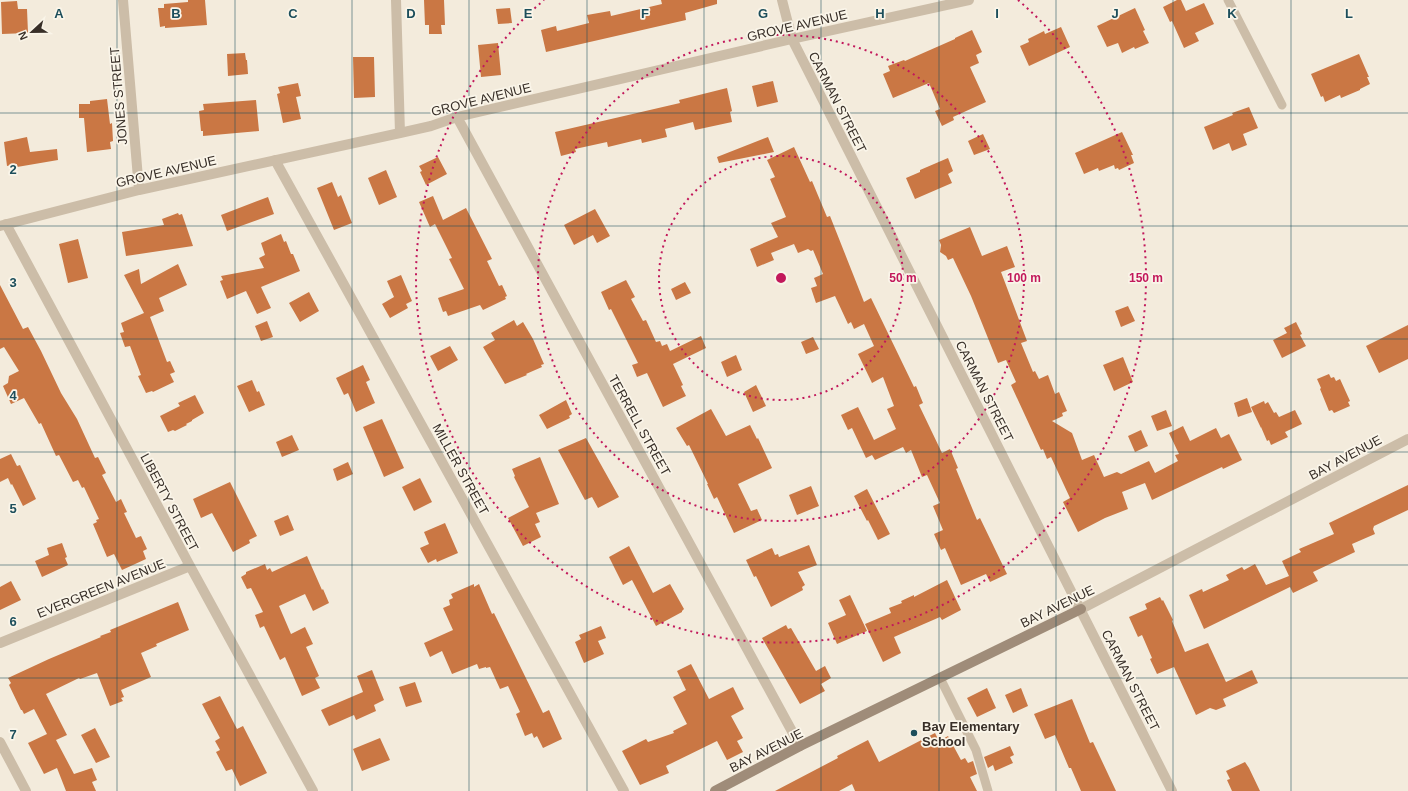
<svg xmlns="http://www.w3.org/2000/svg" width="1408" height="791" viewBox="0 0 1408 791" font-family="Arial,sans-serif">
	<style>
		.building { fill: #ca7744 }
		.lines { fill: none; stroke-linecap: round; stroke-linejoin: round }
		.lane { stroke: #ccbda8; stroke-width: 9 }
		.street { stroke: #ccbda8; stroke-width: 10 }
		.secondary { stroke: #9f8c79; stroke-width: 10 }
		.grid { fill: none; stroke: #1c4e5b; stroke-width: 1; stroke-opacity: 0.55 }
		.ring { fill: none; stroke: #c2185b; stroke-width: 2; stroke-dasharray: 2 4 }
		.poi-dot { fill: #1c4e5b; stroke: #faf5e9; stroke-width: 1.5 }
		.labels { text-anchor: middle; stroke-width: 3.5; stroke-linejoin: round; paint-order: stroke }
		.street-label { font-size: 13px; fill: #382f28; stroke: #faf5e9 }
		.poi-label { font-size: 13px; font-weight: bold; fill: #382f28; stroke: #faf5e9; text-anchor: start }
		.grid-label { font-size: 13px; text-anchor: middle; font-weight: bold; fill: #1c4e5b; stroke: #faf5e9; stroke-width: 3.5; stroke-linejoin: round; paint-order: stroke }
		.centre { fill: #c2185b; stroke: #faf5e9; stroke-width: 2 }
		.ring-label { font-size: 12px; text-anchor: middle; font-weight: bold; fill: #c2185b; stroke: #faf5e9; stroke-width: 3.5; stroke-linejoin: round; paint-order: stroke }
	</style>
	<rect width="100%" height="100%" fill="#f3ebdc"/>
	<!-- building -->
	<path class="building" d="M188 0H205L207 25 165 28V26L160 27 158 8H164V4L188 2Z
		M424 0H444L445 25H441L442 34H429V25H425Z
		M661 0H717V4L685 13 686 20 546 52 541 30 556 26 557 31 589 23 587 15 610 11 611 16 662 4Z
		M1177 0H1181L1186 11 1204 3 1214 24 1195 33 1199 41 1184 48 1172 21 1170 22 1163 7Z
		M17 1 18 9H27L28 33 2 34 1 2Z
		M510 8 512 23 498 24 496 9Z
		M1135 8 1145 30 1143 31 1149 43 1135 49 1134 47 1122 53 1118 43 1107 47 1097 26Z
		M1061 27 1070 47 1029 66 1020 46 1029 42 1028 39 1044 31 1045 34Z
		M972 30 982 52 976 55 979 63 970 67 986 102 953 117 954 120 942 126 935 111 940 109 929 83 893 98 883 74 890 71 888 66 904 60 905 61 955 39V38Z
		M498 43 501 75 481 77 478 45Z
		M245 53 246 60H247L248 74 228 76 227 54Z
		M1359 54 1369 77H1367L1370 84 1360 89V90L1341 98 1340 95 1325 102 1323 96 1321 97 1311 74Z
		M353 57H374L375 97 354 98Z
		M773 81 778 102 757 107 752 86Z
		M298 83 301 96 296 97 301 119 283 123 277 94 280 93 278 87Z
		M727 88 732 111 730 112 732 122 695 130 693 122 665 129 667 137 642 143 641 139 608 147 607 142 575 149 576 152 561 156 555 132 680 103 679 100Z
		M107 99 110 124 112 123 113 141 110 142 111 149 87 152 84 118H79V104H90V101Z
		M256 100 259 131 203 136V131H201L199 111 204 110 203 104Z
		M1249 107 1258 128 1243 134 1247 145 1232 151 1229 143 1213 150 1204 127 1233 115 1232 113Z
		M1122 132 1133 155H1131L1134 163 1119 170 1118 168 1115 169 1114 165 1099 171 1098 168 1084 174 1075 153Z
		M983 134 990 149 974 155 968 141Z
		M27 137 30 152 57 149 58 160 17 167V164L7 166 4 142Z
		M768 137 774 152 719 163 717 157Z
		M794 147 810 182 812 181 827 217 830 216 864 302 871 298 914 387 916 386 923 403 919 405 942 453 950 449 958 468 956 469 977 520 980 518 1007 574 990 582 986 574 961 585 945 548 941 550 934 534 943 530 933 506 940 503 927 475 922 477 911 450 906 453 903 447 875 460 872 455 866 458 852 428 848 430 841 415 858 407 874 440 896 429 887 409 894 406 883 377 872 383 858 354 874 346 864 324 854 329 851 322 848 324 835 296 816 303 811 288 817 286 814 278 823 274 813 250 811 251 808 249 798 253 794 244 771 253 774 260 757 267 750 249 778 237 771 223 786 217 770 179 775 177 767 160Z
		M438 157 447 174 426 185 420 172 422 171 419 166Z
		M948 158 953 171 948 174 952 183 915 199 906 178 920 172V170Z
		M386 170 397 197 379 205 368 178Z
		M332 182 338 197 341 195 352 223 334 230 317 188Z
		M433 196 443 220 466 208 492 259 487 261 499 286 502 285 507 296 505 297 506 299 483 310 480 305 448 316 446 311 443 312 438 298 464 289 449 259 452 258 435 224 430 227 419 202Z
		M268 197 274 214 227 231 221 215Z
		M595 209 610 236 597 243 593 235 574 245 564 225Z
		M178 213 179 215 182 214 193 246 126 256 122 232 164 225 162 219Z
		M970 227 982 256 1007 246 1015 267 1001 272 1027 341 1021 343 1033 372 1035 371 1039 379 1048 375 1055 394 1059 392 1067 411 1062 413 1063 416 1052 421 1072 433 1082 460 1094 455 1104 477 1117 472 1121 474 1149 461 1155 473 1178 461 1175 455 1179 454 1169 433 1183 426 1190 441 1216 428 1221 438 1229 434 1242 460 1223 469 1222 467 1152 500 1145 483 1122 492 1128 509 1105 518 1078 532 1063 502 1070 498 1051 457 1047 459 1043 449 1041 450 1011 385 1016 382 1006 360 998 363 971 296 953 258 948 260 946 256 940 252 941 245 939 240Z
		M281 234 284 242 286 241 291 254H293L300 271 261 287 271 308 257 314 246 291 227 299 220 281 223 280 221 276 264 268 259 258 265 255 261 243Z
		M78 239 88 278 68 283 59 244Z
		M178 264 187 285 159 298 164 311 150 317 167 362 170 361 175 372 170 374 174 382 153 392 152 391 146 393 138 376 141 375 130 346 125 347 120 333 124 332 121 323 144 313 124 275 139 269 141 284Z
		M401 275 412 301 406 304 408 308 390 318 382 304 394 297 387 281Z
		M626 280 635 297 631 299 643 321 646 320 656 342 660 341 662 346 667 344 670 351 701 336 706 348 673 364 683 385 681 386 686 396 663 407 647 373 637 377 632 365 638 363 611 309 609 310 601 292Z
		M685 282 691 293 676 300 671 289Z
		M0 285 23 329 28 327 41 351 61 393 77 419 95 458 98 457 106 473 102 475 116 502 121 499 127 512 124 513 136 538 141 536 147 549 143 551 146 559 122 570 114 554 107 557 93 524 97 522 96 520 99 519 84 487 82 488 78 480 73 482 59 455 56 456 41 423 39 424 24 398 11 404 3 386 8 383 9 376 19 371 4 347 0 349Z
		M309 292 319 311 300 322 289 303Z
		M1128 306 1135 321 1121 327 1115 311Z
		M514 320 517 326 523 322 533 339 544 364 541 365 542 367 526 374 527 375 505 384 483 347 495 340 491 333Z
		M267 321 273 337 261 341 255 326Z
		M1296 322 1302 334 1300 335 1306 346 1282 358 1273 340 1287 333 1284 328Z
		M1408 325V359L1379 373 1366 346Z
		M813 337 819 349 806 354 801 342Z
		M450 346 458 360 438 371 430 356Z
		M736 355 742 370 727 377 721 362Z
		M1123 357 1133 382 1114 391 1103 365Z
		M363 365 370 380 366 382 375 403 356 412 348 393 344 395 336 378Z
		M1329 374 1331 378 1334 377 1336 381 1340 379 1350 401 1348 402 1350 406 1334 413 1332 410 1329 411 1320 389 1321 388 1317 379Z
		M252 380 257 392 259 391 265 405 249 412 237 386Z
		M756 385 766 406 753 412 744 392Z
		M195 395 204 413 192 420V421L186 424 187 425 175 431 173 430 168 432 160 416 180 406 178 403Z
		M1247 398 1252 412 1238 417 1234 403Z
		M566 400 572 414 569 416 570 418 547 429 539 415Z
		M1264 401 1265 404 1268 402 1274 413 1276 412 1279 417 1295 410 1302 424 1285 432 1288 437 1271 445 1269 440 1267 441 1261 427V428L1251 407Z
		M711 409 726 436 750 425 757 439 758 438 772 468 738 484 751 511 757 509 762 520 734 533 717 497 714 499 707 484H708L689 445 687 446 676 428Z
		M1166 410 1172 426 1157 431 1151 416Z
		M382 419 404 468 384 477 363 427Z
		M1141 430 1148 446 1135 452 1128 436Z
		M292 435 299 450 282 457 276 442Z
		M586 438 619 497 598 508 592 497 585 500 558 450Z
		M11 454 17 466 20 465 36 499 23 506 12 484 11 485 8 478 0 482V459Z
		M540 457 559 504 536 513 540 522 535 524 541 537 523 546 508 518 529 507 514 477 515 476 512 469Z
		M348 462 353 474 337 481 333 469Z
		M420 478 432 502 414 511 402 487Z
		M230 482 257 536 249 540 250 543 233 552 212 513 201 518 193 499Z
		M1408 485V510L1374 526 1373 529 1375 534 1352 544 1355 552 1313 572 1318 581 1293 593 1290 587 1204 629 1189 595 1202 589 1203 592 1229 580 1226 575 1242 567 1244 570 1255 564 1266 585 1289 576 1282 561 1301 552 1299 549 1334 534 1329 523Z
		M811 486 819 506 797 515 789 495Z
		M867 489 890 534 878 540 868 520 867 521 854 496Z
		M288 515 294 530 280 536 274 521Z
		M445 523 458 553 437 562 436 559 428 563 420 548 429 544 424 532Z
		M62 543 67 557 65 558 68 565 42 577 35 561 49 555 47 548Z
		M809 545 817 565 798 572 805 585 802 587 803 590 771 607 756 576 754 577 746 560 772 548 775 555 778 554 779 557Z
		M629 546 653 593 670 584 684 609 682 611V612L656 626 632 580 623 585 609 557Z
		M307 556 322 590 323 589 329 603 313 611 305 594 279 606 291 634 305 627 313 644 306 647 319 676 315 678 320 688 302 696 285 657 280 660 264 626 260 628 255 615 263 612 251 588 247 589 241 577 246 574V572L265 564 267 570 270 568 272 572Z
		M947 580 961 610 942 620 940 617 894 637 901 653 883 662 865 624 891 613 889 608 902 603 901 601 914 595V597Z
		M11 581 21 600 0 610V587Z
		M474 584V587L479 584 492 614 494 613 543 713 549 710 562 739 543 748 537 736 534 738 532 733 525 736 516 714 520 712 508 686 500 689 490 667 486 668V667L479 669 477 664 452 674 442 651 430 657 424 643 453 630 443 608 450 605 449 600 453 598 451 594Z
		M850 595 867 631 837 644 828 623 846 615 839 600Z
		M1160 597 1162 601 1163 600 1173 620 1172 621 1185 652 1208 643 1226 682 1252 670 1258 683 1223 699 1226 706 1216 710 1210 708 1196 715 1174 667 1157 674 1150 659 1152 658 1142 635 1138 637 1129 617 1147 609 1145 604Z
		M178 602 189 630 156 644 157 646 141 653 151 677 121 690 124 697 121 698 123 701 110 706 97 673 80 679 79 678 46 694 67 735 56 740 74 774 92 768 97 780 92 782 96 791H66L57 768 44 774 28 743 47 734 34 709 24 714 22 710H21L9 685 11 683 8 678 49 659 101 637 100 636 111 632 110 630Z
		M786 625 788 629 791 628 816 671 825 666 831 678 821 684 825 691 800 704 762 638Z
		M601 626 606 638 598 641 604 654 584 663 575 642 581 639 579 635Z
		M691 664 709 699 733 687 744 709 731 716 743 738 737 741 743 752 727 760 717 741 668 765 666 766 669 773 640 785 622 751 646 739 648 742 674 733 673 731 687 724 673 697 686 690 677 671Z
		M372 670 384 700 374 705 376 711 356 720 354 715 329 726 321 710 363 692 357 676Z
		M415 682 422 702 406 707 399 687Z
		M987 688 996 708 977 717 967 698Z
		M1021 688 1028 706 1013 713 1005 695Z
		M220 696 237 729 243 726 267 773 240 786 232 769 226 771 216 752 220 750 215 741 220 738 202 704Z
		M1072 699 1090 743 1093 742 1116 791H1081L1071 768H1069L1055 735 1045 739 1034 714Z
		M95 728 110 757 96 763 81 735Z
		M935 733 939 741 948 736 961 760 965 758 968 763 973 761 977 774 970 777 977 791H855L852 784 839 791H775L838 758 837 756 868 740 879 762Z
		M380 738 390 760 362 771 353 749Z
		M1010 746 1014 755 1010 757 1013 763 995 771 993 765 988 768 984 757Z
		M1245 762 1249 768 1260 791H1232L1227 780 1230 779 1226 771Z"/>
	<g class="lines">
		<!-- lane -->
		<path class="lane" d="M1228 0 1282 105
			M940 678 976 750 988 791"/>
		<!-- street -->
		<path class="street" d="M123 0 139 190
			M396 0 400 133
			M782 0 792 39 1172 791
			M457 117 800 746
			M275 160 624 791
			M6 224 190 566 313 791
			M0 226 139 190 400 133 431 126 457 117 792 39 969 0
			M1081 609 1408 439
			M0 643 190 566
			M0 742 26 791"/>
		<!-- secondary -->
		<path class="secondary" d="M715 791 800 746 1081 609"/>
	</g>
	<!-- grid -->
	<path class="grid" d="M117 0V791M235 0V791M352 0V791M469 0V791M587 0V791M704 0V791M821 0V791M939 0V791M1056 0V791M1173 0V791M1291 0V791M0 113H1408M0 226H1408M0 339H1408M0 452H1408M0 565H1408M0 678H1408"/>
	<!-- distance rings -->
	<g class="ring">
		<circle cx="781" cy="278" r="122"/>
		<circle cx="781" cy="278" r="243"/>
		<path d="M1018 0A365 365 0 1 1 544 0"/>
	</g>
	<!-- markers -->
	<circle class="poi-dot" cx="914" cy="733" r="4"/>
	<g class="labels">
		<!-- street labels -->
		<g class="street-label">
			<text transform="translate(797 25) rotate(-13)" y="5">GROVE AVENUE</text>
			<text transform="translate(118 96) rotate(-95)" y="5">JONES STREET</text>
			<text transform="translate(481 99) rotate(-14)" y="5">GROVE AVENUE</text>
			<text transform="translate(838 102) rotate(63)" y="5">CARMAN STREET</text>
			<text transform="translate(166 171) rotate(-13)" y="5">GROVE AVENUE</text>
			<text transform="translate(985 391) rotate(63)" y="5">CARMAN STREET</text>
			<text transform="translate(640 425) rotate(61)" y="5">TERRELL STREET</text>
			<text transform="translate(1345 457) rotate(-28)" y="5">BAY AVENUE</text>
			<text transform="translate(461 469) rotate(61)" y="5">MILLER STREET</text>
			<text transform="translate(170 502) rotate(62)" y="5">LIBERTY STREET</text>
			<text transform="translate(101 588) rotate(-22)" y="5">EVERGREEN AVENUE</text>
			<text transform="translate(1057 606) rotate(-26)" y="5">BAY AVENUE</text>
			<text transform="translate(1131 680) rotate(63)" y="5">CARMAN STREET</text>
			<text transform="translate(766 750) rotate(-27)" y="5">BAY AVENUE</text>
		</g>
		<!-- poi labels -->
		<g class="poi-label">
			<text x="922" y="731">Bay Elementary<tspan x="922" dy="15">School</tspan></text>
		</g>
	</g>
	<g class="grid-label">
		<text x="59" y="18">A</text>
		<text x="176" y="18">B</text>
		<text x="293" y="18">C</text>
		<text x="411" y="18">D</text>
		<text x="528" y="18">E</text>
		<text x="645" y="18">F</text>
		<text x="763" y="18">G</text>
		<text x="880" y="18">H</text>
		<text x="997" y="18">I</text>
		<text x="1115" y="18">J</text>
		<text x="1232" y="18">K</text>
		<text x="1349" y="18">L</text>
		<text x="13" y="174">2</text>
		<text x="13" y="287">3</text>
		<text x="13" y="400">4</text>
		<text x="13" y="513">5</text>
		<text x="13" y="626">6</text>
		<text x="13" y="739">7</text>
	</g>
	<circle cx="781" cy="278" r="6" class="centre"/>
	<g class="ring-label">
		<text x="903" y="282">50 m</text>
		<text x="1024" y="282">100 m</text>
		<text x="1146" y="282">150 m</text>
	</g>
	<!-- north arrow -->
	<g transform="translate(32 32) rotate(248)" stroke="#faf5e9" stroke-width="3" paint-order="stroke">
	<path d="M0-3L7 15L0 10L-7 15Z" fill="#382f28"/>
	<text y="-6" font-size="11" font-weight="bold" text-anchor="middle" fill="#382f28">N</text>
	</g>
</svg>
